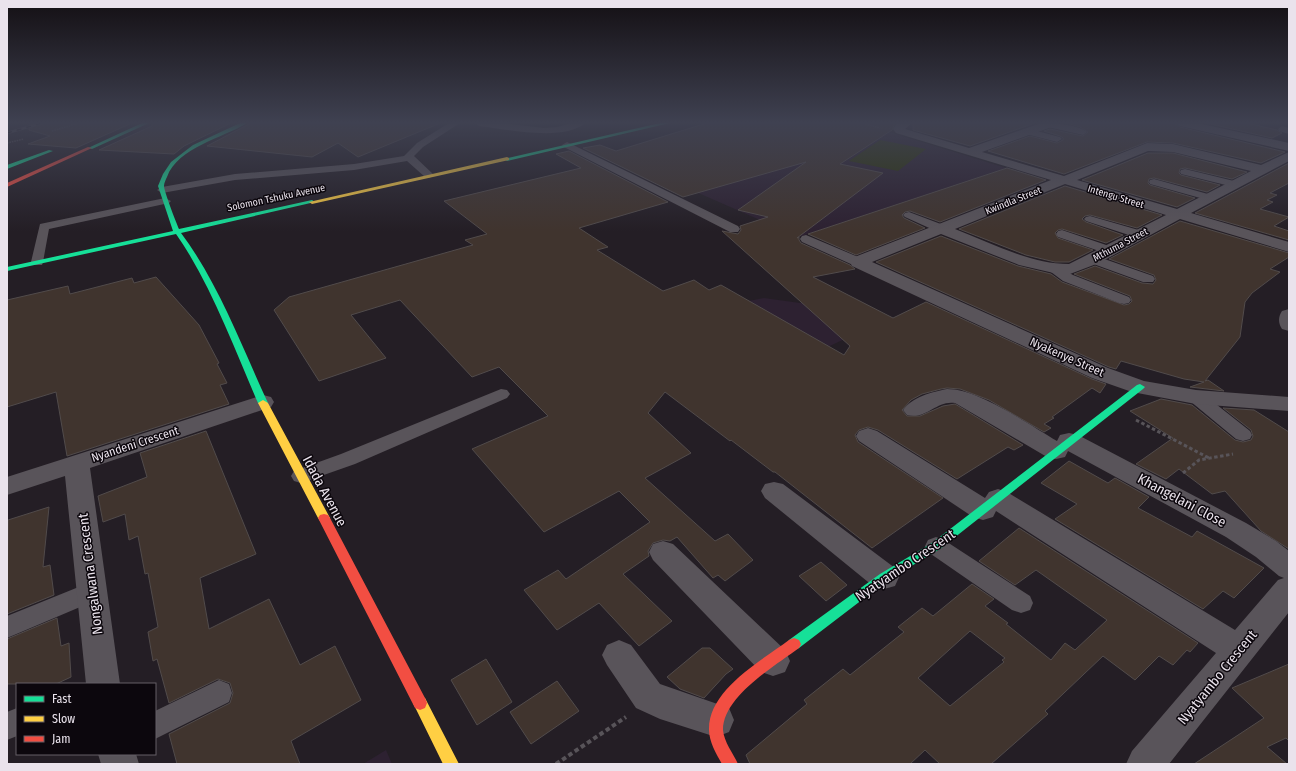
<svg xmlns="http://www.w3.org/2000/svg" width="1296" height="771" viewBox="0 0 1296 771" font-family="'Fira Sans Condensed',sans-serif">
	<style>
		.built { fill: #2d2131 }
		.green { fill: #2c3408 }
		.building { fill: #40342e; stroke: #514b4b; fill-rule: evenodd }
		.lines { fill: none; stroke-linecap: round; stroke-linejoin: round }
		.path-far2 { stroke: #585459; stroke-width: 1.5; stroke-dasharray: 1.5 1; stroke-linecap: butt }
		.path-far1 { stroke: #585459; stroke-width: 3; stroke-dasharray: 3.5 2.5; stroke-linecap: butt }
		.path { stroke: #585459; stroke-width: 4; stroke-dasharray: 4.5 3; stroke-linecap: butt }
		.lane { fill: #59545a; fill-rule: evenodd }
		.street { fill: #59545a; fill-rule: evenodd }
		.fast { fill: #16e098; fill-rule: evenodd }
		.slow { fill: #ffcf43; fill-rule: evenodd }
		.jam { fill: #f24e42; fill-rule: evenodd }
		.rail-casing { stroke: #5a555b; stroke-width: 2.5 }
		.rail { stroke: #0c070d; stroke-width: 1.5; stroke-dasharray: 5; stroke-linecap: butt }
		.labels { text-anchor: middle; stroke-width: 3; stroke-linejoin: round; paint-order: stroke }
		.far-street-label { font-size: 10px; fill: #eae3ec; stroke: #0c070d }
		.street-label { font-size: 12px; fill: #eae3ec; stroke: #0c070d }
		.near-street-label { font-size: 14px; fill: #eae3ec; stroke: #0c070d }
	</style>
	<rect width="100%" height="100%" fill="#241e25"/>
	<!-- built -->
	<path class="built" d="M860 123 1006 168 799 237 623 160Z
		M821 293 874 325 792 364 738 303 764 298 800 303Z
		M386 750 392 764H363Z"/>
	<!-- green -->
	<path class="green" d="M880 140 926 149 898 171 849 161Z"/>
	<!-- building -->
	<path class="building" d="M30 123H132L76 148 28 144 50 136 29 130Z
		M153 123H231L184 146 174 154 99 150 152 126Z
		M251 123H438V124L358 157 338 143 312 157 207 146Z
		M707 123H895L892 130 840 164 883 173 797 238 799 237V240L801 243 850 265 855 269 813 277 893 318 926 302 1092 379 1106 384 1100 393 1092 388 1052 417 1054 418 1044 424 1051 428 1044 432 989 400 960 389 947 388 941 389 922 394 911 400 902 410 907 416H920L943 406 955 404 1023 445 1014 450 1008 447 957 479 878 430 868 427 859 430 855 435 858 442 943 498 872 548 775 472H773L731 440 730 441 665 392 648 413 691 453 645 478 715 541 728 534 753 560 725 581 718 575 713 578 677 537 670 541 663 540 653 543 648 551 649 556 623 574 672 621 639 646 599 603 557 630 524 590 558 570 566 579 650 522 619 491 544 532 472 449 548 416 499 367 472 377 400 300 351 315 386 358 319 381 274 310 289 297 473 245 465 240 487 234 444 201 581 168 556 154 569 151 668 202 579 228 608 247 597 250 663 291 694 280 709 290 721 285 844 355 850 346 722 231 738 234 741 230 740 226 768 217 738 210 806 162 683 197 583 148 600 145 616 151Z
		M913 123H1035L970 146 913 130Z
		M1066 123H1174L1180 127 1285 152 1261 163 1173 143 1147 142 1064 174 988 151 1030 136 1057 143 1063 140V138L1060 136 1044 131 1050 129 1083 136 1088 132 1080 127Z
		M1206 123H1247L1277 130 1282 133 1272 138Z
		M1148 153H1173L1247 172 1232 179 1185 168 1180 169 1179 173 1181 175 1220 185 1207 192 1154 178 1149 179 1148 183 1150 185 1195 198 1177 207 1082 180Z
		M1289 163V183L1270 193 1277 195 1267 200 1273 202 1260 209 1289 217 1274 226 1289 231V240L1195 213Z
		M1007 168 1046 180 940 222 910 211 905 212 902 215 904 218 925 228 856 255 808 234Z
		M1065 186 1162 215 1137 228 1090 215 1085 216 1082 219 1086 222 1123 235 1106 243 1062 229 1058 230 1055 233 1058 238 1093 250 1069 262H1055L1026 255 959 229Z
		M1180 221 1289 253V257L1270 269 1280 272 1252 293 1245 302 1240 337 1205 381 1208 380 1224 391 1190 387 1204 382 1184 379 1121 361 1116 369 1109 367 876 262 941 236 1018 266 1051 274 1062 282 1124 305 1129 304 1132 301 1130 296 1074 274 1095 266 1142 283 1153 284 1156 280 1154 275 1109 259Z
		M156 277 199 325 219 363 217 364 227 383 220 385 229 404 67 456 56 392 7 407V300L68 286 70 294 132 278 134 283Z
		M1161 399 1192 405 1235 440 1243 442 1251 440 1253 436 1251 430 1223 408 1254 410 1289 432V549L1261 531 1225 491 1212 494 1179 469 1166 479 1136 464 1173 438 1130 411Z
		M206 431 256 554 200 578 209 629 269 599 300 665 335 646 361 700 291 741 300 764H177L169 734 230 703 233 693 230 683 218 679 169 703 157 659 153 661 148 632 158 627 148 573 145 574 138 536 129 540 125 514 103 522 98 496 147 477 140 453Z
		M1069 461 1108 483 1115 478 1149 497 1138 508 1192 537 1197 531 1264 568 1234 598 1223 591 1203 609 1055 519 1077 504 1041 483Z
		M49 507 43 567 50 565 54 595 7 614 8 520Z
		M1019 528 1198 643 1190 652 1187 650 1173 665 1159 656 1135 680 1103 656 1045 711 1048 714 991 764H940L925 750 910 764H750L746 755 807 704 804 700 843 669 850 675 904 632 898 627 922 608 933 616 972 584 994 599 985 606 1008 623 1006 624 1051 660 1065 643 1075 650 1107 620 1036 570 1015 585 979 561ZM970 631 1005 658 1002 660 1004 662 950 706 918 678Z
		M821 562 847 585 826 601 799 576Z
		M57 618 61 646 69 643 71 677 56 684H7V639Z
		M702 648H710L733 669 726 674 704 698 680 689 667 677Z
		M486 659 512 702 477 725 451 680Z
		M1289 664V741L1286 738 1267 747 1287 764H1194L1264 718 1232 688Z
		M557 681 579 711 531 744 510 712Z"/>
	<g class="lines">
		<!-- path-far2 -->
		<path class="path-far2" d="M863 123 880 128
			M52 131 79 123
			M7 143 24 139"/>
		<!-- path-far1 -->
		<path class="path-far1" d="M1136 420 1209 458
			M1183 473 1199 460 1233 454"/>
		<!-- path -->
		<path class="path" d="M556 764 626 717"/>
		<!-- lane -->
		<path class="lane" d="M449 123H460L423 147 414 156 434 175 429 178 425 177 407 161 354 170 235 180 162 193 157 190 162 187 235 174 354 164 404 156 417 143Z
			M475 123H501L544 128 557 127 572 123H585C564 142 505 129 479 126Z
			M1048 123C1057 123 1081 126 1087 132L1083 135 1048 127Z
			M1282 126 1289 128V134L1279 131 1278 129Z
			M1029 129 1060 137 1062 139 1057 142 1026 134 1025 132 1026 130Z
			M567 142 738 226 740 229 738 232H730L564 147 562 145Z
			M1185 169 1238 182 1239 184 1234 187 1181 174 1180 172 1181 170Z
			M1154 179 1215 196 1216 198 1211 201 1150 184 1149 182 1150 180Z
			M165 198 171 201 169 203 49 229 43 262 42 265H32L31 262 40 224Z
			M909 212 946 226 948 229 946 232H938L905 217 903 215 905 213Z
			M1090 216 1142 231 1144 234 1142 237 1138 238 1086 221 1084 219 1086 217Z
			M1062 230 1112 247 1114 250 1112 253 1108 254 1058 237 1056 234 1058 231Z
			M806 235 863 259 864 262 863 265H853L802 242 800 239 802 236Z
			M1093 255 1153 276 1155 279 1153 282H1143L1088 262 1087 259 1088 256Z
			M1054 265 1073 275 1129 297 1131 300 1129 303 1124 304 1119 303 1063 281 1047 269 1049 266Z
			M501 389 507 390 510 394 507 398 355 464 301 483 294 481 291 476 294 471 341 454Z
			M1196 392 1202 393 1250 431 1252 435 1250 439 1243 441 1236 439 1190 401 1187 397 1190 393Z
			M936 537 944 540 1030 596 1033 603 1030 610 1021 613 1012 610 928 552 925 546 928 540Z
			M91 582 99 585 103 592 99 599 7 638V616Z
			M219 680 229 684 232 693 229 702 155 739V711Z
			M17 708V736L7 740V712Z"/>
		<!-- street -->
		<path class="street" d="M897 123H912L905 129 969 148 1041 123H1058L1057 125 982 152 1064 176 1147 143 1173 144 1261 165 1289 152V161L1191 213 1289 242V252L1180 219 1099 263 1070 274H1058L1019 265 941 234 872 262 1108 368 1144 381 1196 390 1289 397V411L1196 404 1132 392 1092 378 852 266 850 262 852 258 1051 180 896 133 893 129ZM1148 151 1173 152 1251 171 1177 209 1077 180ZM1065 184 1166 215 1069 264C1030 264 991 243 955 229Z
			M1175 123H1197L1289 143V151L1180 126Z
			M1289 309V331L1282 329C1278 323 1278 317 1282 311Z
			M947 389C979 389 1028 424 1057 441L1060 435 1069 433 1078 435 1246 523 1276 541 1289 551V612L1169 764H1126L1132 751 1216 653 996 511 993 517 983 520 973 517 859 441 856 436 859 431 868 428 877 431 985 498 989 492 998 489 1007 492 1235 630 1278 580 1284 578 1279 576 1256 557 1226 537 1068 451 1065 457 1056 459 1047 457 955 403C936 400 927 420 907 415L903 410C912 397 932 392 947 389Z
			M263 395 271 397 274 402 271 407 90 468 120 684H86L65 476 7 495V477Z
			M774 482 783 484 895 568 899 577 895 586 884 589 873 586 765 498 761 491 765 484Z
			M663 541 673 544 785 650 790 661 785 672 773 676 761 672 653 560 649 552 653 544Z
			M619 640 631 645 660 684 729 708 734 720 729 732 716 737 660 719 636 708 607 665 602 655 607 645Z
			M98 754H136L139 764H101Z"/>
		<!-- fast -->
		<path class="fast" d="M142 123H149L92 149 88 148Z
			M240 123H247C223 138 178 147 167 177 166 179 164 183 164 186 164 191 176 222 179 229L312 200 315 202 181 233C218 282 242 347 268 403L263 406 258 403C234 348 210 282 176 234L7 271V267L173 231 158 186 163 174 171 162 193 145Z
			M660 123H670L507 161 504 159Z
			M49 150 53 151 7 169V165Z
			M1140 384 1145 387 1143 389 940 549 888 580 799 648 794 650 789 648 787 644 789 640 880 574 932 543 1137 385Z"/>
		<!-- slow -->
		<path class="slow" d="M507 157 509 158V160L312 204 309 202Z
			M263 400 268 403 330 518 328 521 324 522 320 521 318 518 258 403Z
			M420 696 425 698 459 764H443L413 703 415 698Z"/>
		<!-- jam -->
		<path class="jam" d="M88 147 92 148 7 187V183Z
			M324 514 328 515 330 518 425 698 427 703 425 708 420 710 415 708 318 518 320 515Z
			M794 638 799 640 801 644 799 648C775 666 723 696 723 730 724 742 733 753 738 764H722C716 754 709 741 709 730 708 690 761 661 789 640Z"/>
		<defs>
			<path id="rail" d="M7 133 42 123"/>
		</defs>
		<!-- rail casing -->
		<use href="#rail" class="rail-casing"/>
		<!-- rail -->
		<use href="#rail" class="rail"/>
	</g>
	<!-- sky -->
	<linearGradient id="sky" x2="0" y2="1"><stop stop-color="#141014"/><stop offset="0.53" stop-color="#3f4151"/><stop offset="1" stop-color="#3f4151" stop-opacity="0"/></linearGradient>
	<rect width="1296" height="231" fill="url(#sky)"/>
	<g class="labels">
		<!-- far-street labels -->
		<g class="far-street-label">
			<text transform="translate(1116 196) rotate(17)" y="4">Intengu Street</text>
			<text transform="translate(276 197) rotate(-12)" y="4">Solomon Tshuku Avenue</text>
			<text transform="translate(1013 200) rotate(-22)" y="4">Kwindla Street</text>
			<text transform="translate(1120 244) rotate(-28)" y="4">Mthuma Street</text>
		</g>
		<!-- street labels -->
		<g class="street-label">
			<text transform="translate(1067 357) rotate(24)" y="4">Nyakenye Street</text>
			<text transform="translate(135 444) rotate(-18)" y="4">Nyandeni Crescent</text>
		</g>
		<!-- near-street labels -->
		<g class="near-street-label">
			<text transform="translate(325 491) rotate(62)" y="5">Idada Avenue</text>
			<text transform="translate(1182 500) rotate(28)" y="5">Khangelani Close</text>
			<text transform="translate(905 565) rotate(-34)" y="5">Nyatyambo Crescent</text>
			<text transform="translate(90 574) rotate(-97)" y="5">Nongalwana Crescent</text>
			<text transform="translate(1217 677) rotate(-51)" y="5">Nyatyambo Crescent</text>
		</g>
	</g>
	<!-- border -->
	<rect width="1296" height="771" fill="none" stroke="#eae3ec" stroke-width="16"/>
	<!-- legend -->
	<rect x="16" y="683" width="140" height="72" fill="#0c070d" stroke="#655f66"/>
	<rect x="24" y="696" width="20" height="6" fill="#16e098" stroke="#655f66"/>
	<text x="52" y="703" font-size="12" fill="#eae3ec">Fast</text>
	<rect x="24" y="716" width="20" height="6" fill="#ffcf43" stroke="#655f66"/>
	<text x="52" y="723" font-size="12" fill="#eae3ec">Slow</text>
	<rect x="24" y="736" width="20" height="6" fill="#f24e42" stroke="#655f66"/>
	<text x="52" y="743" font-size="12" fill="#eae3ec">Jam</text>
</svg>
